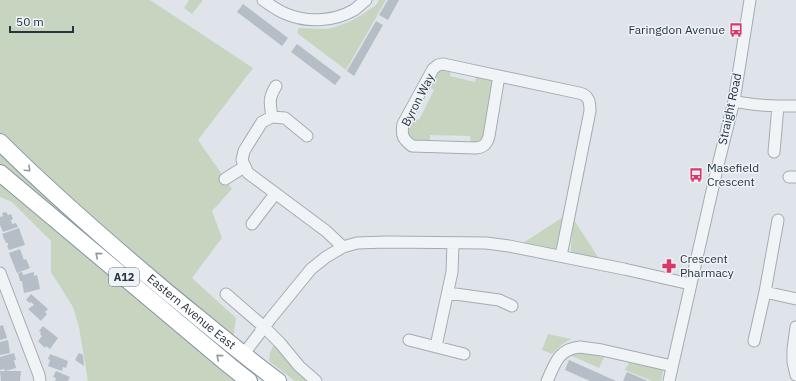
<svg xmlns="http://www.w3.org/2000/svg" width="796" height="381" viewBox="0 0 796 381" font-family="'IBM Plex Sans',sans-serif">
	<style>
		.green { fill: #c7d4bf }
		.building { fill: #b5bec7 }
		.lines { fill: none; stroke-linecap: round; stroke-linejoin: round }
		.minor-casing { stroke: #a3acb4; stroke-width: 13 }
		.highway-casing { stroke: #8494a1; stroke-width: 18 }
		.minor { stroke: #f1f4f7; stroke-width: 11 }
		.highway { stroke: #fff; stroke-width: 16 }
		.oneway { stroke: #929aa0 }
		.labels { text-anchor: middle; stroke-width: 3; stroke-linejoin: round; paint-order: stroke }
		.shield { fill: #eef3f7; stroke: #626d78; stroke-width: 1 }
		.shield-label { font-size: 11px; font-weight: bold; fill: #263442 }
		.poi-label { font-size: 12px; fill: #263442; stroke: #eef3f7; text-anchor: start }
		.street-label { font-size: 12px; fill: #263442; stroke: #eef3f7 }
	</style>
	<rect width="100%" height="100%" fill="#dee4e9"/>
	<!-- green -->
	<path class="green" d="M0 0H150L253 68 198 140 232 189 212 211 222 238 192 278 236 318 228 376 235 381H88L79 327 73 307 51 272V241L12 202 0 197Z
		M189 0H203L192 14 184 8Z
		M379 0H386L346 70 297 33 299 28 326 29 335 27 349 22 363 14 376 5Z
		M451 69 450 76 475 82 477 75 490 79 493 83 487 133 479 144 471 145 470 136 430 135V143L412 142 406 134 411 116 419 120 434 90 428 86 436 70Z
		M563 217 556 248 551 250 523 243Z
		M574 220 600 260 574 254 571 251V244Z
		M548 334 571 339 561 345 552 354 542 350Z
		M274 344 311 381H295L269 361 270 353Z
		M576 352 604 357 599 368 570 355Z
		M629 363 660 368 663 371 661 381H652L625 370Z"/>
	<!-- building -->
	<path class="building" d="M388 0H399L388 20 379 15Z
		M243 4 288 38 282 46 237 12Z
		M376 21 383 25 354 76 347 71Z
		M297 44 341 77 335 85 291 52Z
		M6 212 8 215 11 214 13 219 11 220 12 224 16 223 18 227 3 232 0 225V217L3 216 2 213Z
		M19 228 25 245 9 250 7 246 8 245V243H6L2 234Z
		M20 249 24 260 26 259 30 268 17 273 9 253Z
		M22 272 23 275 34 272V276L37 275 40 289 24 293 22 281H20L18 273Z
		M31 294 48 309 45 312 47 314 41 321 28 309 34 305 31 302 30 303 26 300Z
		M3 325 7 338 0 340V326Z
		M43 326 58 338 50 349 46 346 45 348 38 341 42 336 40 334 41 332 39 331Z
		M8 340 10 353 0 355V342Z
		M14 353 16 360H14L16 368 5 371 4 369 0 370V357Z
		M79 353 83 355 84 366 75 360Z
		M50 354 68 361 66 368 63 367 62 371 48 366 50 360 48 359Z
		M569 360 616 381H590L565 370Z
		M0 371H21L20 381H1Z
		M56 371 70 377 68 381H55L56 378 53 377Z
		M627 372 648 381H623Z"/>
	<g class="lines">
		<defs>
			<path id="minor" d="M263 0C270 5 277 10 284 13 306 23 333 22 354 10 358 7 362 3 366 0
				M499 76 489 136C487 144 484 147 476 148L412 146C403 139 401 136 403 124L433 69 438 65 443 64 579 93C589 95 590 102 590 111L561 256
				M734 101C754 106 775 106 796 106
				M272 117C270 103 268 99 276 86
				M307 136 285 118 272 117 262 122 244 151 242 160 248 173 326 231 343 247
				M774 152 778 106
				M789 177H796
				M225 179 244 167
				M778 220 765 292 796 299
				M252 224 275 194
				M0 273 39 375 40 381
				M448 293 499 300 512 306
				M226 294 264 327 280 343 299 366 316 381
				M796 327 793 349V362L796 375
				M409 340 464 354
				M754 341 765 292
				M436 346 452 272 453 243
				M243 355 271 318 311 269 326 257 343 247 357 243 386 242 486 243 509 246 624 269 690 284
				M547 381C555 364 558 349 580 347L602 350 672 366
				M669 381 717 169 734 101 750 0"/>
			<g id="highway">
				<path id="s1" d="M0 142C53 195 110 244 167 292 204 322 240 353 278 381"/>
				<path d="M0 173 230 366 249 381"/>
			</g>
		</defs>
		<!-- minor casing -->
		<use href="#minor" class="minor-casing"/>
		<!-- highway casing -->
		<use href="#highway" class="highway-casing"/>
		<!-- minor -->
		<use href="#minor" class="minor"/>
		<!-- highway -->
		<use href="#highway" class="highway"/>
	</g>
	<!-- one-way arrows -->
	<defs><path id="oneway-chevron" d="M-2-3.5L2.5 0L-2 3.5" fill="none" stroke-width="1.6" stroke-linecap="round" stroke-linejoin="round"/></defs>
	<g class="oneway">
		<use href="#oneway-chevron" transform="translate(28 169) rotate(43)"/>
		<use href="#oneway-chevron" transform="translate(98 255) rotate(-140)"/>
		<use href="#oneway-chevron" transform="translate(219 357) rotate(-140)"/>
	</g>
	<!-- icons -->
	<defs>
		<symbol id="bus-bare" viewBox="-9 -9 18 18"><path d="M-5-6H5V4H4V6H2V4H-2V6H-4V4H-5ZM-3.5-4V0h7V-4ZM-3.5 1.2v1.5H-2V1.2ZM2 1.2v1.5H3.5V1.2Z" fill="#da376a" stroke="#eef3f7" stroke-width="2.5" paint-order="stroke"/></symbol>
		<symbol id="pharmacy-bare" viewBox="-9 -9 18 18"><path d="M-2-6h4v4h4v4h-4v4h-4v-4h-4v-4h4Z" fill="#da376a" stroke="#eef3f7" stroke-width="2.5" paint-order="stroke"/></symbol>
	</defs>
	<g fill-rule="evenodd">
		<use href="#bus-bare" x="726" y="20" width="20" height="20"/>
		<use href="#bus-bare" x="686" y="165" width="20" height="20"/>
		<use href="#pharmacy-bare" x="659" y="256" width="20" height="20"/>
	</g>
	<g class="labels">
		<!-- shield labels -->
		<rect class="shield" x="109" y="268" width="30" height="18" rx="3"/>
		<g class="shield-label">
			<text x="124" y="281">A12</text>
		</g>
		<!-- poi labels -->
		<g class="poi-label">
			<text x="725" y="34" text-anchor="end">Faringdon Avenue</text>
			<text x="707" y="172">Masefield<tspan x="707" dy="14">Crescent</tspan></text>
			<text x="680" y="263">Crescent<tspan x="680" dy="14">Pharmacy</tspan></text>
		</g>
		<!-- street labels -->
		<g class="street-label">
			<text transform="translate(418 100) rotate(-63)" y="4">Byron Way</text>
			<text transform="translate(730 109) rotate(-78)" y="4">Straight Road</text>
			<text dy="4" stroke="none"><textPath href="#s1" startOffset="256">Eastern Avenue East</textPath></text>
		</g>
	</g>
	<!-- scale -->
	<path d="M10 26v6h63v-6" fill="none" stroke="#263442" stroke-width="2"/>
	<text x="16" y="26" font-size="12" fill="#263442" stroke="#eef3f7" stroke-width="3" paint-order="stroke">50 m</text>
</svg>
